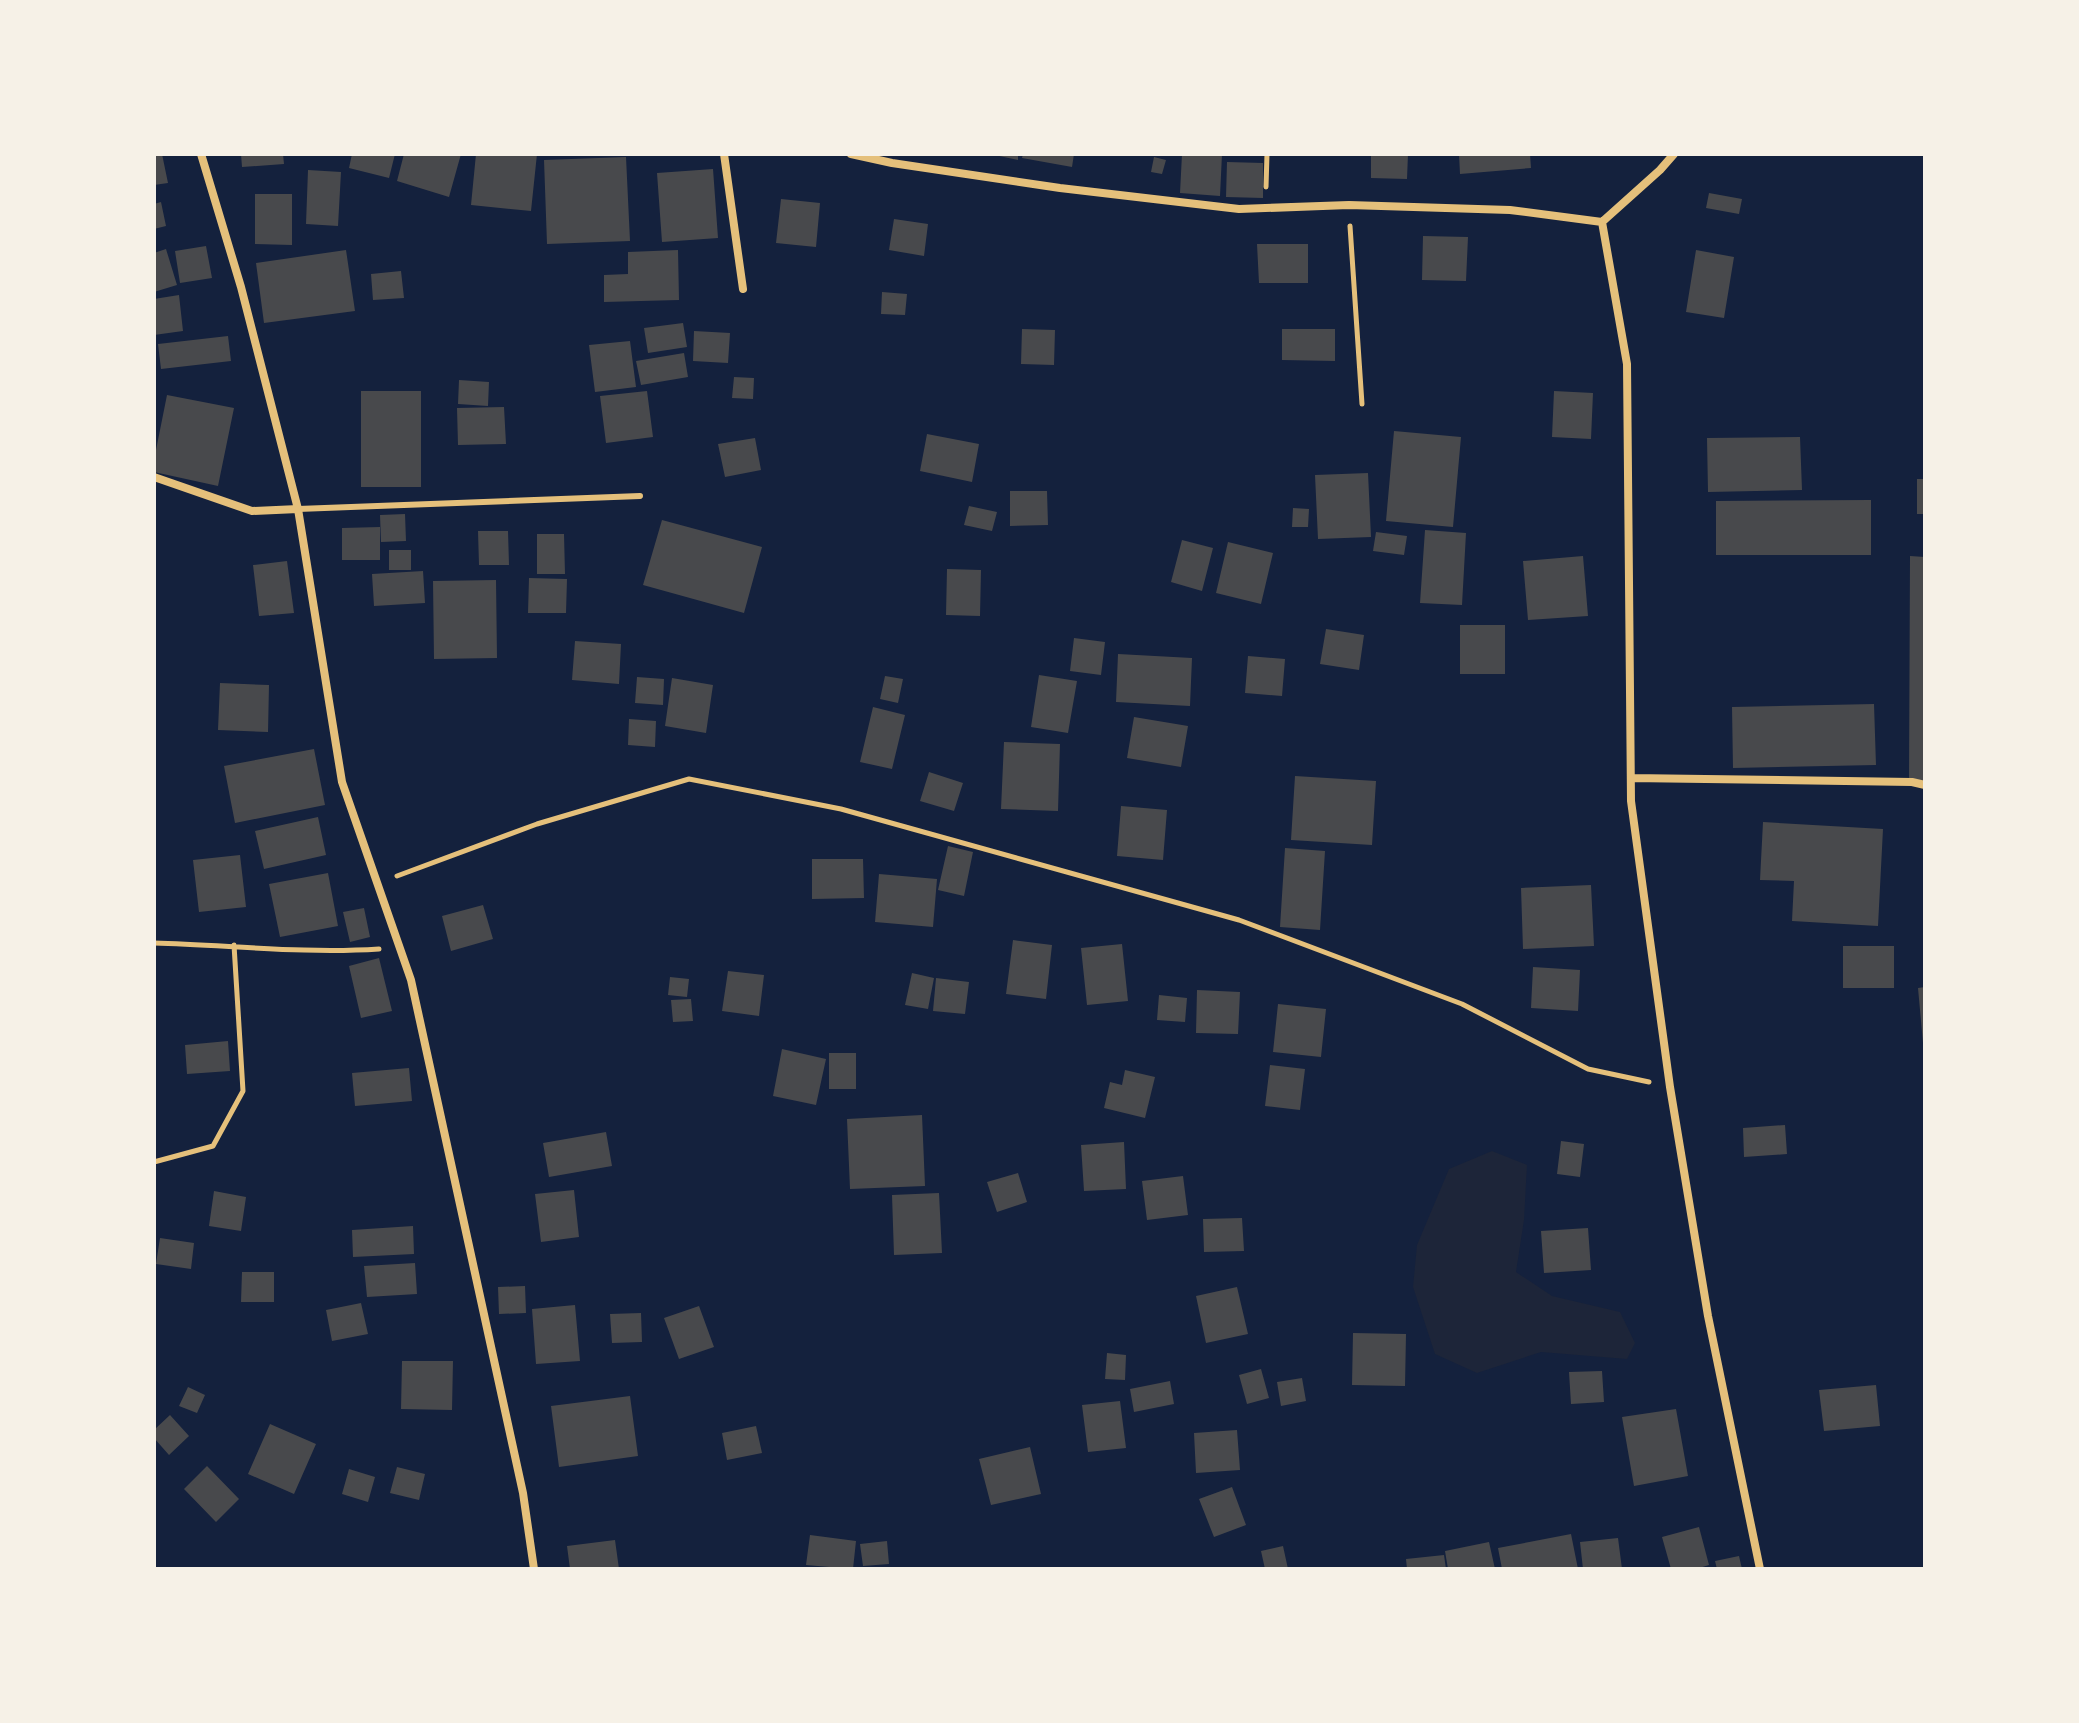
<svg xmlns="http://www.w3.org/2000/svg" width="2079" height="1723" viewBox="0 0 2079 1723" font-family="'Varela Round',sans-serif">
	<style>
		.green { fill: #1d2539 }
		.building { fill: #48494c }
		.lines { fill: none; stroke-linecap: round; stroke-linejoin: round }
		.path { stroke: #e5c07b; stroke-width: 5 }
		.service { stroke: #e5c07b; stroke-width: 6 }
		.minor { stroke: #e5c07b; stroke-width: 8 }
	</style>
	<rect width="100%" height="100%" fill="#14213d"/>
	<!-- green -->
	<path class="green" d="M1492 1151 1527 1165 1524 1220 1516 1272 1552 1296 1620 1312 1635 1343 1627 1359 1541 1352 1477 1373 1435 1354 1413 1287 1417 1245 1449 1169Z"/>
	<!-- building -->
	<path class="building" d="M154 154H162L168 183 154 185Z
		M241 154H283L284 164 242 167Z
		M352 154H395L389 178 349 168Z
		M404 154H461L449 197 397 181Z
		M476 154H537L531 211 471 205Z
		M990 154H1018V160Z
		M1023 154H1074L1072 167 1022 158Z
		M1182 154H1222L1220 196 1180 193Z
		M1371 154H1408L1407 179 1371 178Z
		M1459 154H1530L1531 168 1460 174Z
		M626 157 630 241 547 244 544 160Z
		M1154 157 1166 160 1162 174 1151 172Z
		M1227 162 1263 163V198L1226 197Z
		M713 169 718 238 662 242 657 173Z
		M308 170 341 172 338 226 306 224Z
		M1709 193 1742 199 1739 214 1706 208Z
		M255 194H292V245L255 244Z
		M781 199 820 203 816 247 776 243Z
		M161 202 166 226 154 229V204Z
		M894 219 928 224 924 256 889 250Z
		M1423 236 1468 237 1466 281 1422 280Z
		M1257 244H1308V283H1259Z
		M206 246 212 278 180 283 175 251Z
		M166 249 177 285 154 292V253Z
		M346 250 355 311 264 323 256 263Z
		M678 250 679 300 604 302V275L628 274V252Z
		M1696 250 1734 257 1724 318 1686 312Z
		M401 271 404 298 373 300 371 274Z
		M882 292 907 294 905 315 881 314Z
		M179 295 183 331 154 335V299Z
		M683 323 687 347 648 353 644 328Z
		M1022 329 1055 330 1054 365 1021 364Z
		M1282 329H1335V361L1282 360Z
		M694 331 730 333 728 363 693 361Z
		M228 336 231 361 161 369 158 344Z
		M630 341 636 387 595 392 589 345Z
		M684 353 688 377 641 385 636 361Z
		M734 377 754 378 753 399 732 398Z
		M459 380 489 382 488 406 458 404Z
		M361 391H421V487H361Z
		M647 391 653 437 606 443 600 396Z
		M1554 391 1593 393 1591 439 1552 437Z
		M167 395 234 408 218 486 154 472V460Z
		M504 407 506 444 458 445 457 408Z
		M1394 431 1461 437 1453 527 1386 521Z
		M927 434 979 444 972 482 920 471Z
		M1800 437 1802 490 1708 492 1707 438Z
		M755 438 761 470 725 477 718 444Z
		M1368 473 1371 537 1318 539 1315 475Z
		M1917 479H1925V514H1917Z
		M1010 491H1047L1048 525 1010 526Z
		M1871 500V555H1716V501Z
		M969 506 997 512 992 531 964 525Z
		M1293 508 1309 509 1308 527H1292Z
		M405 514 406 541 381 542 380 515Z
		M662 520 762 547 744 613 643 585Z
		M380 527V560H342V528Z
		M1425 530 1466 533 1462 605 1420 603Z
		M478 531H508L509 565H479Z
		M1376 532 1407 536 1404 555 1373 551Z
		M537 534H564L565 574H537Z
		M1182 540 1213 548 1202 591 1171 582Z
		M1228 542 1273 553 1261 604 1216 593Z
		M389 550H411V570H389Z
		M1583 556 1588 616 1528 620 1523 561Z
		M1910 556 1925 557V781H1909Z
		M287 561 294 613 259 616 253 565Z
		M947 569 981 570 980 616 946 615Z
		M423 571 425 603 374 606 372 574Z
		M529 578 567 579 566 613H528Z
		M496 580 497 658 434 659 433 581Z
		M1460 625H1505V674H1460Z
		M1326 629 1364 635 1359 670 1320 664Z
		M1074 638 1105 642 1101 675 1070 671Z
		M575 641 621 644 619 684 572 680Z
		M1118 654 1192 658 1190 706 1116 702Z
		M1248 656 1285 659 1282 696 1245 693Z
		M1039 675 1077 681 1068 733 1031 727Z
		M885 676 903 679 898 703 880 699Z
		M637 677 664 679 663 705 635 703Z
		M672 678 713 685 706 733 665 726Z
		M220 683 269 685 268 732 218 730Z
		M1874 704 1876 765 1733 768 1732 707Z
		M873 707 905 715 892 769 860 762Z
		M1134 717 1188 726 1181 767 1127 758Z
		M629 719 656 721 655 747 628 745Z
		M1004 742 1060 744 1058 811 1001 809Z
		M314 749 325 805 235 823 224 766Z
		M929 772 963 783 954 811 920 801Z
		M1295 776 1376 781 1372 845 1291 840Z
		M1121 806 1167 810 1163 860 1117 856Z
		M318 817 326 855 264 869 255 831Z
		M1763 822 1883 829 1878 926 1792 921 1794 881 1760 880Z
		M948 846 973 852 964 896 938 890Z
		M1285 848 1325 851 1320 930 1280 927Z
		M240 855 246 907 199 912 193 860Z
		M812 859H863L864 898 812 899Z
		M328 873 338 926 280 937 269 884Z
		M879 874 937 879 933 927 875 922Z
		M1591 885 1594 946 1523 949 1521 888Z
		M483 905 493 939 451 951 442 916Z
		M364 908 370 937 350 942 343 912Z
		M1013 940 1052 945 1046 999 1006 994Z
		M1122 944 1128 1001 1087 1005 1081 948Z
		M1843 946H1894V988H1843Z
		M379 958 392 1011 361 1018 349 966Z
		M1533 967 1580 970 1578 1011 1531 1008Z
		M728 971 764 975 759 1016 722 1011Z
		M912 973 934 978 928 1009 905 1005Z
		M670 977 689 979 687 997 668 995Z
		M936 978 969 982 965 1014 933 1011Z
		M1925 987V1043H1923L1918 988Z
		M1197 990 1240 992 1238 1034 1196 1033Z
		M1159 995 1187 998 1185 1022 1157 1020Z
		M691 999 693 1021 673 1022 671 1000Z
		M1278 1004 1326 1009 1321 1057 1273 1052Z
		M228 1041 230 1071 187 1074 185 1045Z
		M782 1049 826 1059 816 1105 773 1096Z
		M829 1053H856V1089H829Z
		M1270 1065 1305 1069 1300 1110 1265 1106Z
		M409 1068 412 1101 355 1106 352 1073Z
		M1125 1070 1155 1077 1145 1118 1104 1108 1110 1082 1122 1085Z
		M922 1115 925 1186 850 1189 847 1119Z
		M1785 1125 1787 1154 1744 1157 1743 1128Z
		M606 1132 612 1166 549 1177 543 1143Z
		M1561 1141 1584 1144 1580 1177 1557 1174Z
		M1124 1142 1126 1189 1084 1191 1081 1145Z
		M1018 1173 1027 1202 997 1212 987 1182Z
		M1183 1176 1188 1215 1147 1220 1142 1181Z
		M574 1190 579 1237 541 1242 535 1194Z
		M214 1191 246 1197 241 1231 209 1226Z
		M939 1193 942 1253 894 1255 892 1195Z
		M1242 1218 1244 1251 1204 1252 1203 1219Z
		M413 1226 414 1254 353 1257 352 1230Z
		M1588 1228 1591 1270 1544 1273 1541 1231Z
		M160 1238 194 1243 191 1269 156 1264Z
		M415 1263 417 1294 367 1297 364 1266Z
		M242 1272H274V1302H241Z
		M525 1286 526 1313 499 1314 498 1287Z
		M1237 1287 1248 1334 1206 1343 1196 1296Z
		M361 1303 368 1334 332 1341 326 1310Z
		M575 1305 580 1361 536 1364 532 1309Z
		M699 1306 714 1347 679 1359 664 1318Z
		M641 1313 642 1342 612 1343 610 1314Z
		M1353 1333 1406 1334 1405 1386 1352 1385Z
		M1107 1353 1126 1355 1125 1380 1105 1379Z
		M402 1361H453L452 1410 401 1409Z
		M1261 1369 1269 1398 1247 1404 1239 1375Z
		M1602 1371 1604 1402 1571 1404 1569 1372Z
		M1302 1378 1306 1401 1281 1406 1277 1382Z
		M1170 1381 1174 1404 1134 1412 1130 1389Z
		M1876 1385 1880 1426 1824 1431 1819 1390Z
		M188 1387 205 1395 197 1413 179 1406Z
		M630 1396 638 1456 559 1467 551 1406Z
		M1120 1401 1126 1448 1088 1452 1082 1405Z
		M1676 1409 1688 1476 1634 1486 1622 1417Z
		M170 1415 189 1436 169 1455 154 1438V1430Z
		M270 1424 316 1444 294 1494 248 1474Z
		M756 1426 762 1453 727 1460 722 1433Z
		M1237 1430 1240 1470 1196 1473 1194 1433Z
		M1030 1447 1041 1494 991 1505 979 1459Z
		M207 1466 239 1499 216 1522 184 1489Z
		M397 1467 425 1474 419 1500 390 1493Z
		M349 1469 375 1477 368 1502 342 1494Z
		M1232 1487 1246 1525 1214 1537 1199 1499Z
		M1699 1527 1709 1565 1696 1569H1671L1662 1537Z
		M1571 1534 1578 1569H1502L1498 1548Z
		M810 1535 856 1541 853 1569 806 1565Z
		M1618 1538 1622 1569H1583L1580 1542Z
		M615 1540 619 1569H570L567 1546Z
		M887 1541 889 1564 863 1566 860 1544Z
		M1489 1542 1495 1569H1448L1445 1551Z
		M1283 1546 1288 1569H1265L1261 1551Z
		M1444 1555 1446 1569H1407L1406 1559Z
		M1739 1556 1742 1569H1717L1715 1561Z"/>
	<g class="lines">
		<!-- path -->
		<path class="path" d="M1266 187 1267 154
			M1350 226 1362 404
			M397 876 537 824 689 779 841 809 1239 920 1462 1004 1588 1069 1649 1082
			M154 943C229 945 304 954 379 949
			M154 1162 213 1146 243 1091 234 945"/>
		<!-- service -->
		<path class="service" d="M298 509 640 496"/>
		<!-- minor -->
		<path class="minor" d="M201 154 241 287 298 509 342 782 411 980 523 1493 534 1569
			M724 154 743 289
			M851 154 892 163 1060 188 1239 209 1349 205 1510 210 1602 222 1660 170 1674 154
			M1602 222 1627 364 1631 801 1670 1087 1708 1316 1760 1569
			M154 477 252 511 298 509
			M1631 778 1912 782 1925 785"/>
	</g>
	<!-- border -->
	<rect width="2079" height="1723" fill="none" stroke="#f6f1e7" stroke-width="312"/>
</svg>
